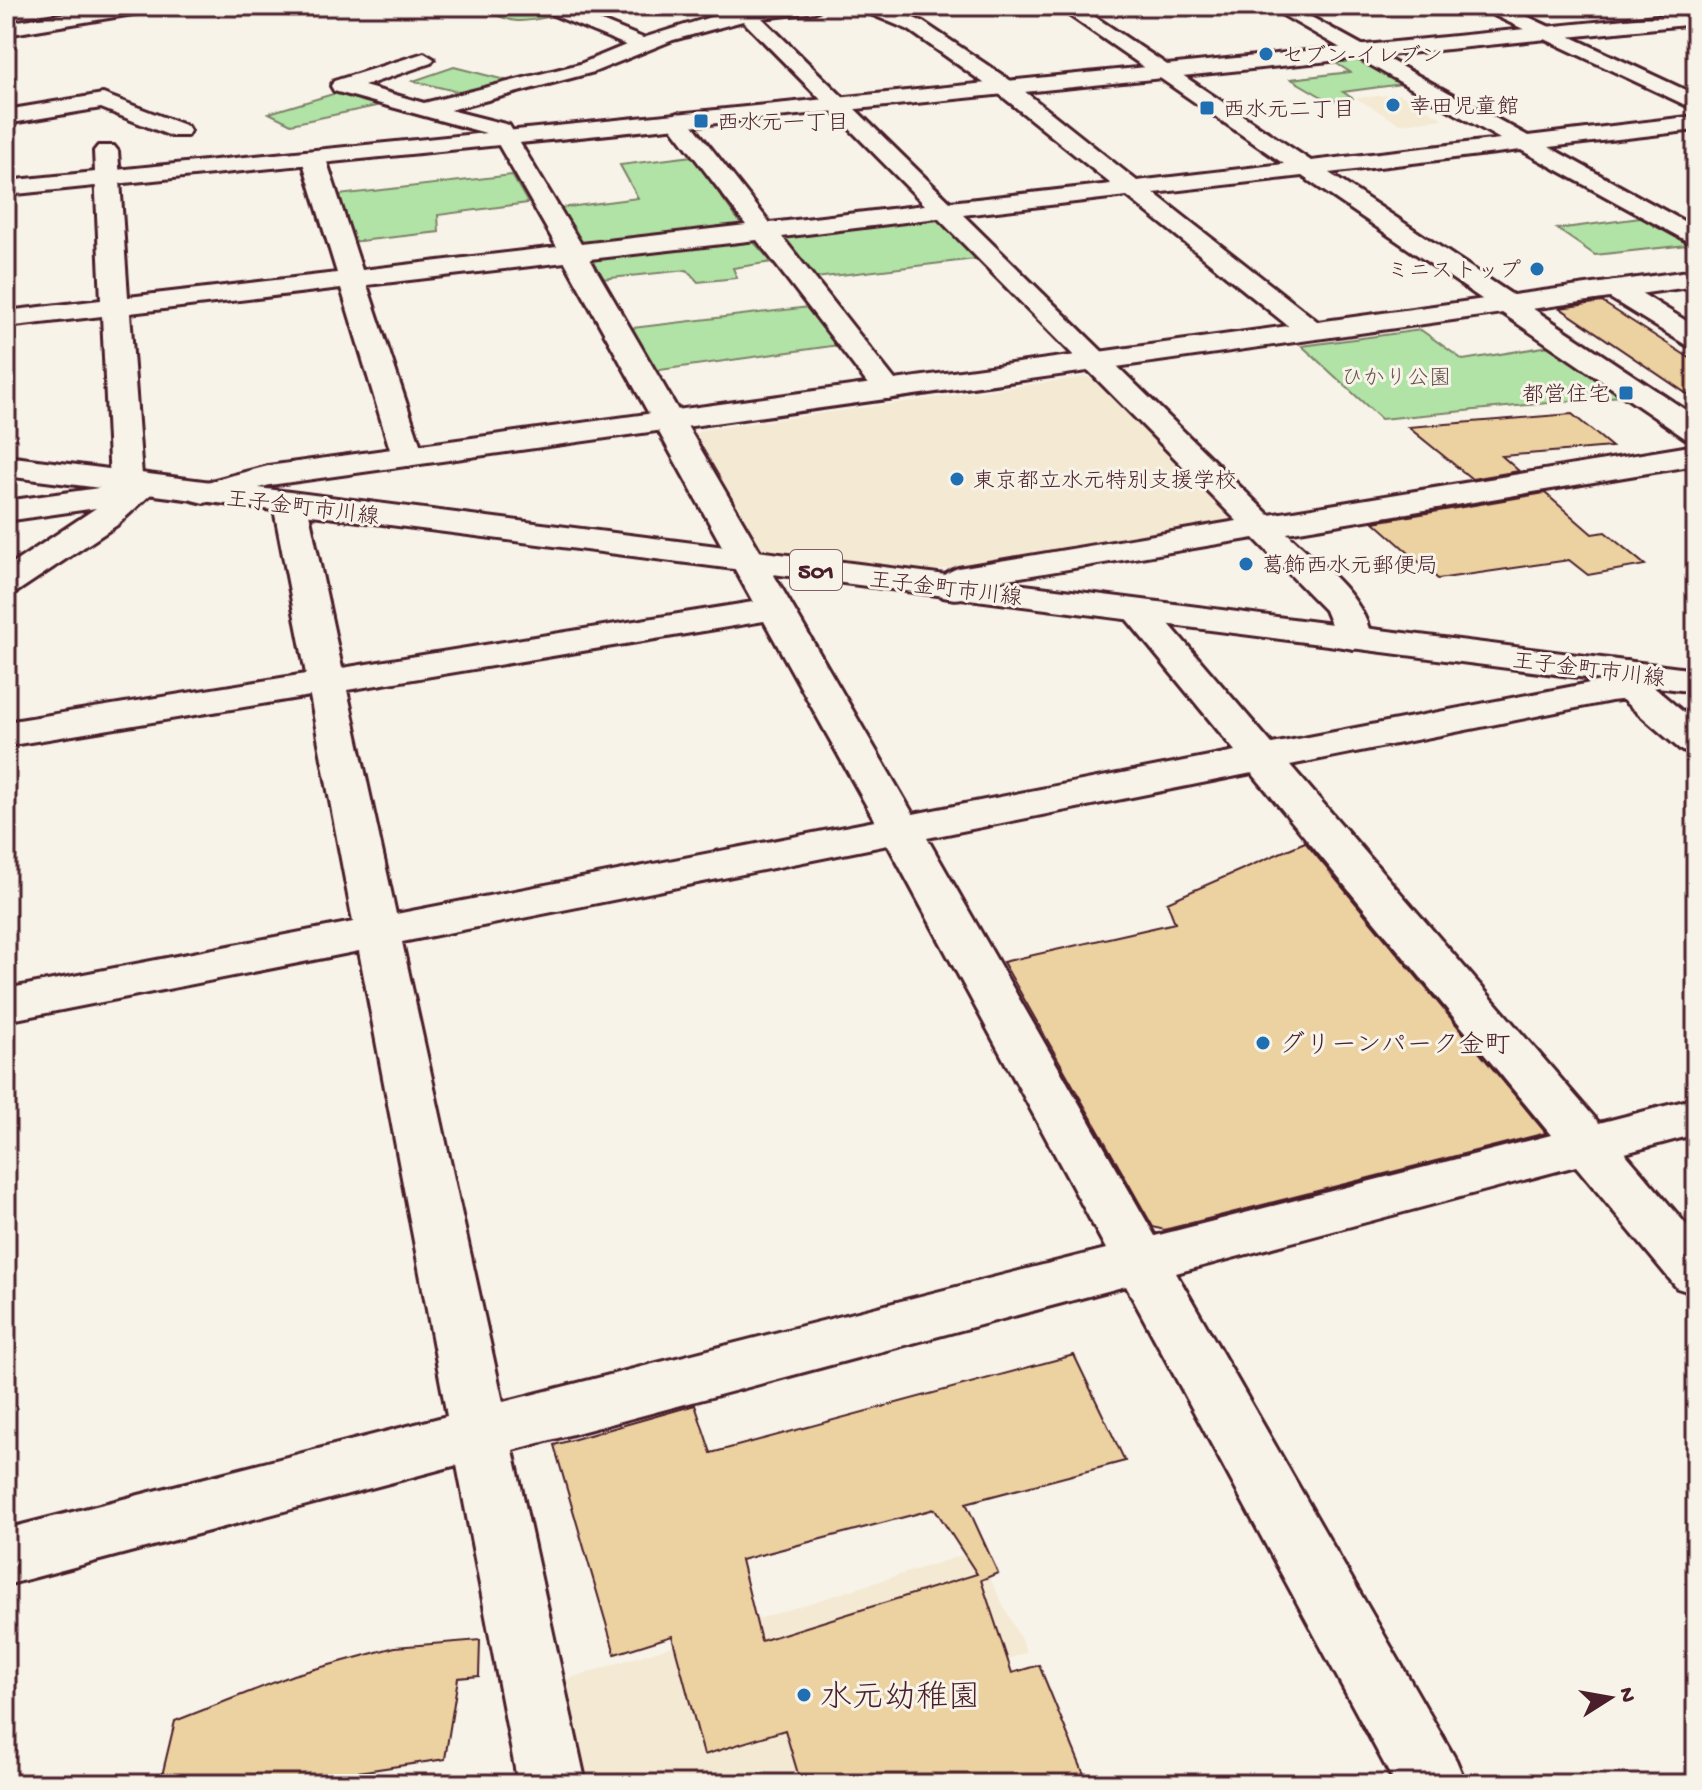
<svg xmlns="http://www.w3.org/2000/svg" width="1702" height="1790" viewBox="0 0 1702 1790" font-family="'Gochi Hand','Klee One',sans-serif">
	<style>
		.built { fill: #f4e9d3 }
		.green { fill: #b0e3a5; stroke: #7d8168; stroke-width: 2 }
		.building { fill: #ecd1a1; stroke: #4a1f2b; stroke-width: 2; fill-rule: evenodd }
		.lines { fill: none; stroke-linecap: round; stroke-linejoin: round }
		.minor-casing { stroke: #4a1f2b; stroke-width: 6 }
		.tertiary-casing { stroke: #4a1f2b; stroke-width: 6 }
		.primary-casing { stroke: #4a1f2b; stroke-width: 6 }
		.minor { fill: #f7f3e8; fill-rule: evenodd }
		.tertiary { fill: #f7f3e8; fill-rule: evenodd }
		.primary { fill: #f7f3e8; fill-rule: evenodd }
		.poi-dot { fill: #1f6fb2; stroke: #f7f3e8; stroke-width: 3 }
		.labels { text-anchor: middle; stroke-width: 6; stroke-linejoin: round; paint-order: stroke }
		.far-poi-label { font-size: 22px; fill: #4a1f2b; stroke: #f7f3e8; text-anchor: start }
		.far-park-label { font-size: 22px; fill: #64504a; stroke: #f7f3e8 }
		.far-street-label { font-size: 22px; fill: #4a1f2b; stroke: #f7f3e8 }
		.shield { fill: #f7f3e8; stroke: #7e5f64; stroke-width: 2 }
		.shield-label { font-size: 24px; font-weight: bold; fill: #4a1f2b }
		.poi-label { font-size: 26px; fill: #4a1f2b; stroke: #f7f3e8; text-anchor: start }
		.near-poi-label { font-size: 32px; fill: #4a1f2b; stroke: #f7f3e8; text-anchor: start }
	</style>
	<rect width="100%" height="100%" fill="#f7f3e8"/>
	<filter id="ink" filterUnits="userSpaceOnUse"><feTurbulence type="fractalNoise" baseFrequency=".0125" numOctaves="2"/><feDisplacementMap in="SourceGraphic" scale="16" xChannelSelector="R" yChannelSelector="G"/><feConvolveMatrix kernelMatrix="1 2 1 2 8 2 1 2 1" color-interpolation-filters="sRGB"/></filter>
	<g filter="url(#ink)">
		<!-- built -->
		<path class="built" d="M1399 94 1444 119 1400 124 1356 98Z
			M1084 377 1099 378 1239 522 919 573 766 552 759 548 691 437 702 430Z
			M976 1551 1027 1652 899 1699 931 1784H588L567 1679Z"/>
		<!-- green -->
		<path class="green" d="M504 6H538L557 15C525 22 513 26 485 9Z
			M1357 54 1410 83 1343 92 1352 98 1329 101 1291 79 1350 72 1326 57Z
			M454 67 517 83 472 95 413 81Z
			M343 91 381 105 291 124 269 113Z
			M692 156 746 231 585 248 560 208 638 198 620 165Z
			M512 175 528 203 438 215 439 232 351 242 338 195Z
			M939 212 984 258 807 279 772 233Z
			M1648 217 1696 244 1595 255 1557 229Z
			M749 237 772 262 733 268 737 278 698 282 687 270 601 279 587 258Z
			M809 307 839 345 653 371 632 328Z
			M1421 330 1463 360 1556 345 1631 395 1381 419 1302 346Z"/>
		<!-- building -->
		<path class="building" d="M1602 302 1696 362V400L1560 308Z
			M1572 414 1612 447 1502 456 1519 471 1472 479 1408 427Z
			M1545 493 1592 534 1605 532 1645 565 1588 575 1569 560 1438 579 1374 522Z
			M1305 842 1546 1133 1164 1230 1153 1227 1003 962 1175 923 1167 902Z
			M1074 1355 1125 1461 966 1503 998 1573 981 1580 1012 1673 1039 1665 1088 1784H801L785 1730 704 1755 672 1636 615 1654 554 1445 695 1405 711 1453ZM935 1509 977 1574 761 1641 741 1560Z
			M480 1640 479 1676 458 1678 445 1759 331 1776 313 1784H160L175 1721 293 1675 395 1647Z"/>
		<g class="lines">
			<defs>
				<path id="minor" d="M110 6H155L145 12 6 35V23Z
					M538 6H565L643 38 733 10 729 6H825L815 12 762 18 950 202 1111 184 998 93 909 30 861 10 858 6H885L923 22 1014 83 1137 181 1284 164 1056 6H1079L1311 161 1500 139 1267 6H1291L1528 136 1696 116V130L1549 147 1696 228V246L1521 150 1329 173 1696 417V440L1685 438 1302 176 1154 193 1322 325 1326 331 1322 337 1312 339 1302 337 1127 196 963 215 1269 515 1696 445V465L1287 533C1316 562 1365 595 1371 638L1366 646 1353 649 1340 646 1325 610 1254 538 978 584C964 596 967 602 943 597L938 589C941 576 946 573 958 568L1237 521 938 218 782 237 903 390 899 396 888 399 877 396 757 240 590 259 913 814 1235 751 1120 611 1125 603 1138 600 1151 603 1272 744 1611 679 1633 678 1647 681 1652 689 1647 697 1611 701 1290 765 1599 1123 1696 1098V1134L1625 1153 1696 1236V1294L1677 1288 1576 1166 1176 1273 1456 1760 1466 1784H1395L1126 1286 513 1450 586 1784H518L457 1465 6 1585V1529L447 1416 359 951 6 1021V989L353 922 310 696 6 746V722L306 674 273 504 278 497 290 494 302 497 307 504 342 668 753 602 565 262 367 285 424 456 419 463 408 466 397 463 392 456 341 288 130 313 142 476 156 478 161 485 117 525 18 591 6 595V568L96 508 6 521V501L113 486 110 482 102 316 6 327V311L101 300 94 151 98 146H114L118 151 128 297 337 273 301 156 305 151H321L325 156 362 270 557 247 493 135 334 91 331 86 334 81 424 53 434 59 431 63 364 86 424 103 580 64 626 45 541 10ZM743 21 925 205 770 223 685 115 677 113 666 120 746 225 581 244 509 125 450 110 594 72 673 40ZM764 621 875 821 396 914 347 690ZM1252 773 1551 1135 1155 1236 927 838ZM888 845 1106 1249 503 1402 402 942Z
					M1480 6H1505L1696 95V110L1483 10Z
					M103 94 187 126 190 131 187 136H171L101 108 6 124V110Z
					M1615 281 1625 283 1696 327V348L1686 345 1605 295 1601 289 1605 283Z"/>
				<path id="tertiary" d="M1696 12V24L6 195V181Z
					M1696 270V286L270 485 204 503 192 500 188 493 192 486 268 466Z
					M1627 661 1640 664 1650 684 1696 723V755L1682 751 1619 697 1608 672 1614 664Z"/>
				<path id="primary" d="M6 456 1696 670V692L6 476Z"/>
			</defs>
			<!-- minor casing -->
			<use href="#minor" class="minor-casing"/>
			<!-- tertiary casing -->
			<use href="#tertiary" class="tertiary-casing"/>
			<!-- primary casing -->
			<use href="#primary" class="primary-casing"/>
			<!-- minor -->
			<use href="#minor" class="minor"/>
			<!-- tertiary -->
			<use href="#tertiary" class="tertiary"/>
			<!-- primary -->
			<use href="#primary" class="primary"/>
		</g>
	</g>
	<!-- markers -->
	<g class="poi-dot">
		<circle cx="1266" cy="54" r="8"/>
		<circle cx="1393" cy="105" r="8"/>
		<rect x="1199" y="100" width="16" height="16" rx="4"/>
		<rect x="693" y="113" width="16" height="16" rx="4"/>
		<circle cx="1537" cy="269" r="8"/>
		<rect x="1618" y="385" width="16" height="16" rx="4"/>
		<circle cx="957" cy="479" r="8"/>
		<circle cx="1246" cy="564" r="8"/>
		<circle cx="1263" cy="1043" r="8"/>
		<circle cx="804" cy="1695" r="8"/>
	</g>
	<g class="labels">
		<!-- far-poi labels -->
		<g class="far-poi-label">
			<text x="1282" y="62">セブン-イレブン</text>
			<text x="1409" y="113">幸田児童館</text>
			<text x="1223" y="116">西水元二丁目</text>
			<text x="717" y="129">西水元一丁目</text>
			<text x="1521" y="277" text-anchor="end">ミニストップ</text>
			<text x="1610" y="401" text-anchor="end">都営住宅</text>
			<text x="973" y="487">東京都立水元特別支援学校</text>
			<text x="1262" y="572">葛飾西水元郵便局</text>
		</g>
		<!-- far-park labels -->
		<g class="far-park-label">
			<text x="1396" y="384">ひかり公園</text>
		</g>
		<!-- far-street labels -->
		<g class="far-street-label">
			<text transform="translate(303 506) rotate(7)" y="8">王子金町市川線</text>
			<text transform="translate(946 587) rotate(7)" y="8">王子金町市川線</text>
			<text transform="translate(1589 668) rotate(7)" y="8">王子金町市川線</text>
		</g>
		<!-- shield labels -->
		<rect class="shield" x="790" y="550" width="52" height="40" rx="6"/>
		<g class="shield-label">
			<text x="816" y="578">501</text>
		</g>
		<!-- poi labels -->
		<g class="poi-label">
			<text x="1279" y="1052">グリーンパーク金町</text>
		</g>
		<!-- near-poi labels -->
		<g class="near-poi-label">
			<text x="820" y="1706">水元幼稚園</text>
		</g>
	</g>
	<!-- margin -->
	<rect width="1702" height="1790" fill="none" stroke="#f7f3e8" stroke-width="32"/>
	<rect x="16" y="16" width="1670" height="1758" fill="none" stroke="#4a1f2b" stroke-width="3" filter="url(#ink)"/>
	<!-- north arrow -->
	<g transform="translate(1610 1698) rotate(79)" stroke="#f7f3e8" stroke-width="6" paint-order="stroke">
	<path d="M0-6L14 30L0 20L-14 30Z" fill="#4a1f2b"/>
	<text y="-12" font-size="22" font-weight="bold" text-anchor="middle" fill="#4a1f2b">N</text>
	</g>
</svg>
